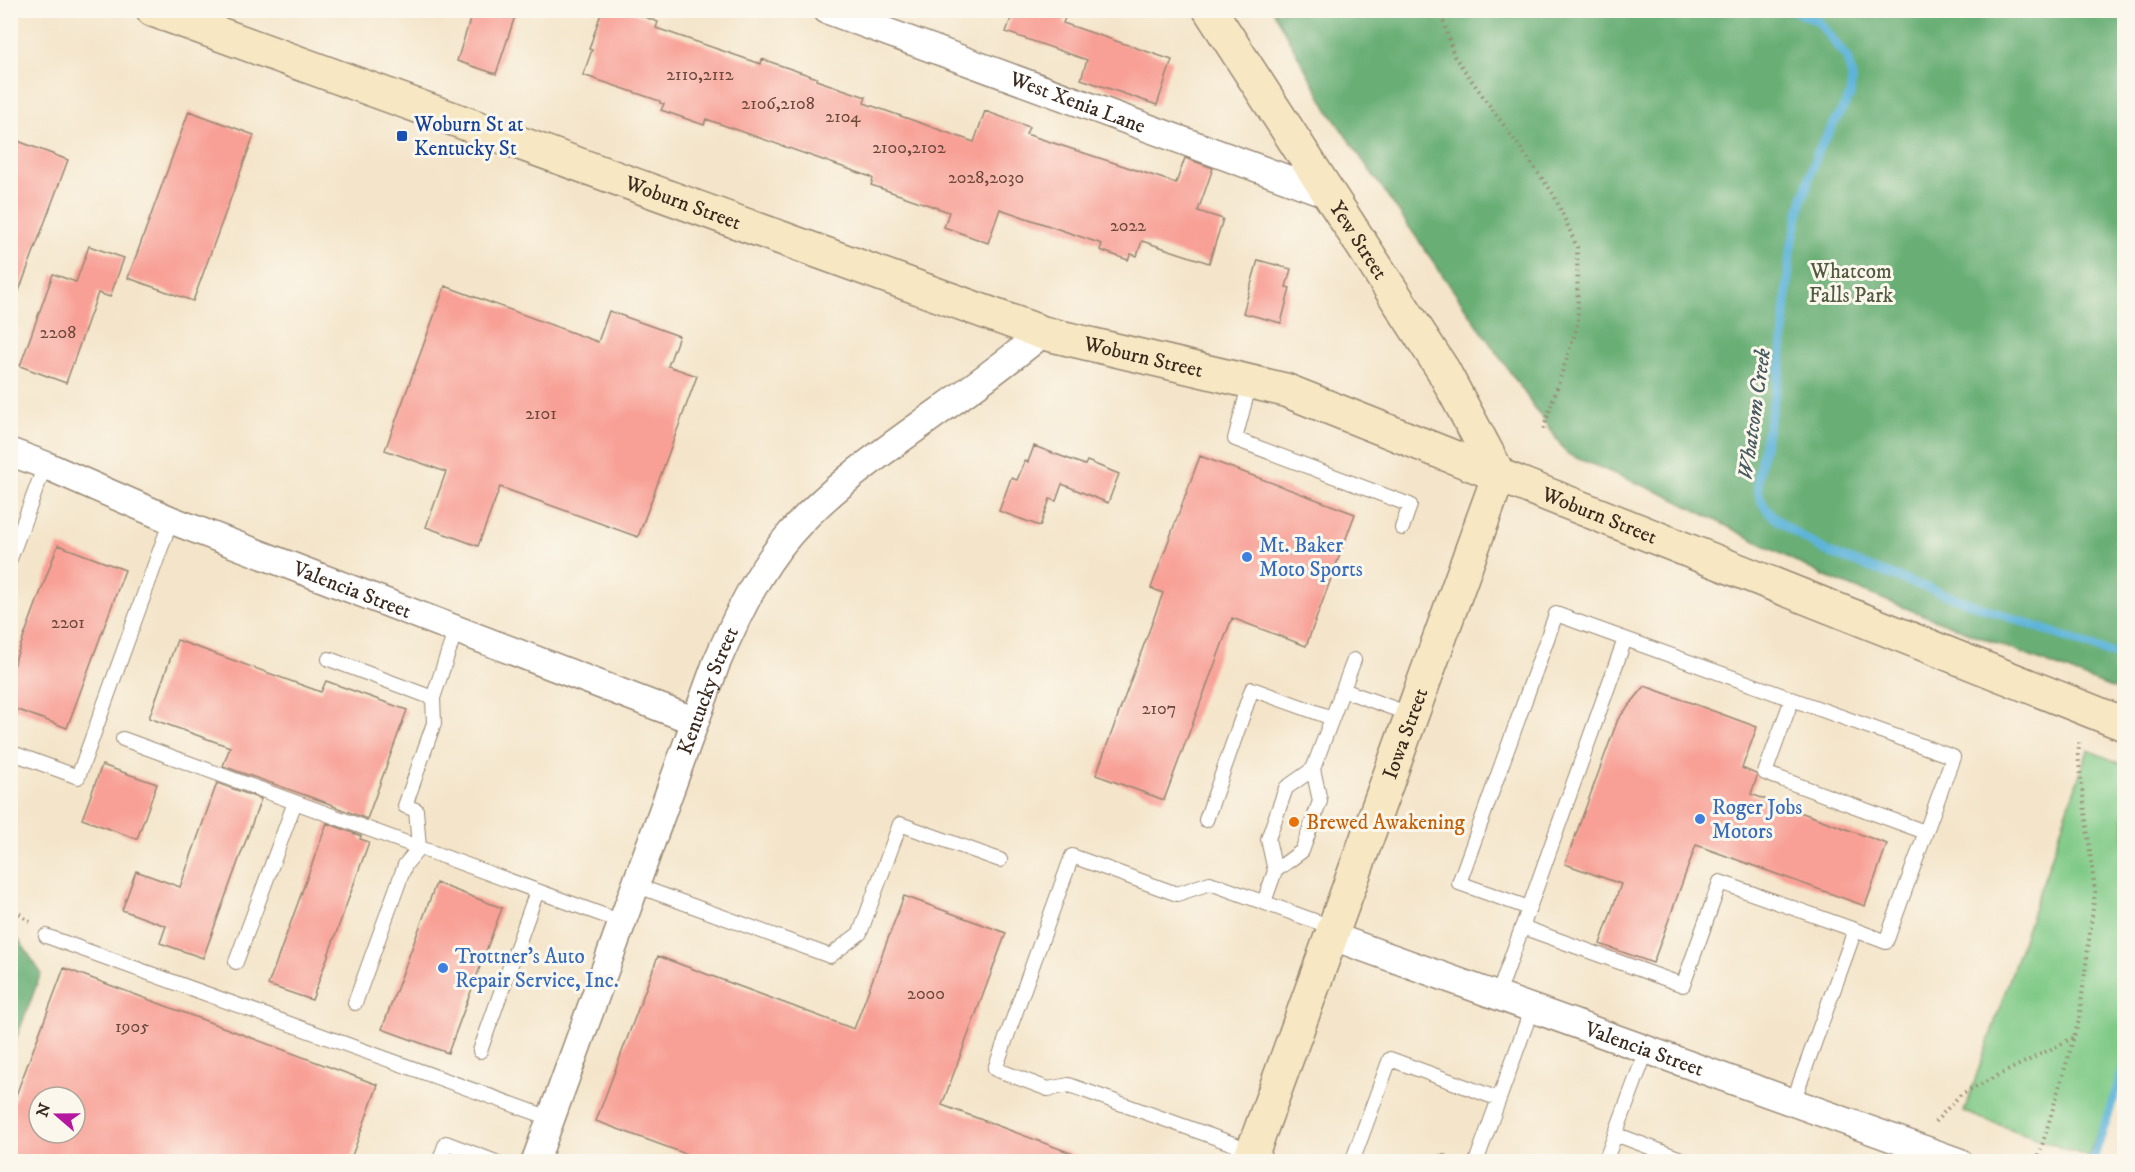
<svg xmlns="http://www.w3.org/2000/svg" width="2135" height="1172" viewBox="0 0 2135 1172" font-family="'IM FELL DW Pica',serif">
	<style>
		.green { fill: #80ca87; stroke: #5e7a52; stroke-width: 1.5 }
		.forest { fill: #68ae74; stroke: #526c49; stroke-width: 1.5 }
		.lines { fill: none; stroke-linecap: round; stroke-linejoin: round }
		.stream { stroke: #5db4da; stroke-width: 9 }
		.building { fill: #f8a096; fill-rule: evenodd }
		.lane-casing { stroke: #988874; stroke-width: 16 }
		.street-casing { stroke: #988874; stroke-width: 30 }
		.secondary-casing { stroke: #988874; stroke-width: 36 }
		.path { stroke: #988874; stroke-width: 4; stroke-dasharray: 1.5 4.5; stroke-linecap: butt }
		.lane { stroke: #fff; stroke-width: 14 }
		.street { stroke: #fff; stroke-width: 27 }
		.secondary { stroke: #f7e8c3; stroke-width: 33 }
		.transit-dot { fill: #1a4fb4; stroke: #fbf7ec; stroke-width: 2 }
		.shop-dot { fill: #3f7fe0; stroke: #fbf7ec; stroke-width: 2 }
		.food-dot { fill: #e8710a; stroke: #fbf7ec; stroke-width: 2 }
		.labels { text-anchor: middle; stroke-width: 6; stroke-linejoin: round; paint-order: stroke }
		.number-label { font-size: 18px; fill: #6a483c }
		.street-label { font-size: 21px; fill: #3b2a1e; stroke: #fbf7ec }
		.transit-label { font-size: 21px; fill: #164399; stroke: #fbf7ec; text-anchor: start }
		.park-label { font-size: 21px; fill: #505a3e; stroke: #fbf7ec }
		.shop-label { font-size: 21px; fill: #366cbe; stroke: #fbf7ec; text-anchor: start }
		.food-label { font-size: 21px; fill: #c56008; stroke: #fbf7ec; text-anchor: start }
		.water-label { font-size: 22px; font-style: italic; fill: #475a60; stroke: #fbf7ec }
	</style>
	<rect width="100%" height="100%" fill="#fbf7ec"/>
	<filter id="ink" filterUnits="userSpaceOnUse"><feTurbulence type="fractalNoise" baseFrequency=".0167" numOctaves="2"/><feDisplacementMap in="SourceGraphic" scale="12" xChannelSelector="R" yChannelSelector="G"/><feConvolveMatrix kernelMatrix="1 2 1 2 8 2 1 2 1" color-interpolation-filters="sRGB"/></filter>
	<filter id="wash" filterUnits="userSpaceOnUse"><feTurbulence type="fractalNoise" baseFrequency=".008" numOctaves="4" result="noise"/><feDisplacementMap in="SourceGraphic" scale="24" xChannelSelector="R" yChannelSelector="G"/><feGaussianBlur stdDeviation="1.35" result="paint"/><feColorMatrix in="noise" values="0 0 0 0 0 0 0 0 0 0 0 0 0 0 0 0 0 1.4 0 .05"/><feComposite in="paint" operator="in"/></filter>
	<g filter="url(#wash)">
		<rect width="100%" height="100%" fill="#f4e5ca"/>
		<!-- green -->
		<path class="green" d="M2088 750 2124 765V1069L2088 1157 1964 1112Z"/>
		<!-- forest -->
		<path class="forest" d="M1273 11H2124V693L1826 577 1668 496 1567 454 1330 113Z
			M11 937 19 940 41 973 11 1052Z"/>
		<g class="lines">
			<!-- stream -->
			<path class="stream" d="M1792 10 1818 21 1847 58 1852 77 1850 96 1818 151 1801 204 1790 253 1781 366 1759 471C1758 481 1757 490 1761 500 1769 520 1813 544 1832 554L2124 658
				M2092 1162 2124 1068"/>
		</g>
		<g id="blocks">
			<!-- building -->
			<path class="building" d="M473 10H517L496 74 457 61Z
				M602 10H626L658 22 656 28 761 64 762 59 817 78 816 80 866 97 864 103 974 142 985 111 1029 127 1026 134 1176 183 1185 158 1213 168 1198 211 1223 219 1209 263 1142 241 1137 256 1131 254 1128 260 1100 250 1102 244 1000 209 988 243 944 227 949 212 871 185 873 179 871 177 706 119 704 125 661 110 664 104 660 103V101L583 75 592 50 589 49Z
				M1014 10H1068L1063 23 1172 60 1157 105 1081 79 1087 60 1006 32Z
				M189 111 254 135 193 301 128 278Z
				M10 138 68 160 13 307H10Z
				M89 246 124 258 110 297 98 293 66 383 20 366 53 274 76 282Z
				M1258 260 1291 269 1286 287 1290 288 1281 323 1243 313Z
				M445 286 598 342 609 311 679 336 668 366 697 376 638 537 500 487 478 546 426 527 446 472 385 450Z
				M1034 446 1085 465 1087 461 1119 474 1108 503 1062 484 1056 501 1050 499 1040 526 999 511 1011 478 1017 480 1025 461 1028 462Z
				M1200 456 1355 514 1306 646 1232 618 1164 800 1096 775 1163 593 1151 588Z
				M58 545 125 570 67 728 10 707V674Z
				M177 640 321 692 326 681 407 710 367 819 333 806V805L223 766 230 747 149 718Z
				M1645 686 1757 727 1742 768 1756 774 1757 777 1751 794 1887 844 1865 906 1696 845 1653 963 1600 944 1621 884 1565 864 1618 719Z
				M102 765 157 784 137 839 82 819Z
				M217 783 261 799 203 958 160 943 166 926 122 910 136 871 180 887Z
				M327 823 361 836 360 839 369 842 312 1000 268 985Z
				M436 883 502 908 448 1053 382 1029Z
				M904 896 1006 933 942 1105 1087 1159 1086 1161H705L596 1121 658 956 854 1029Z
				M64 968 378 1085 350 1161H10V1111ZM39 1097H75V1133H39Z"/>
		</g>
	</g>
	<g filter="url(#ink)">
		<use href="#blocks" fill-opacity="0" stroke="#988874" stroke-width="1.5"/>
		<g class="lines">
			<defs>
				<path id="lane" d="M1250 382 1235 439 1410 505 1402 528
					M10 559 45 465
					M329 659 433 698
					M1343 690 1412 715
					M1792 699 1765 773 1925 832
					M123 739 622 922
					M10 752 78 777 171 520
					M1206 820 1252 689 1332 718
					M1275 871 1302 851 1320 801 1313 769
					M635 885 830 956 860 933 900 824 1000 860
					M1264 902 1275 871 1268 839 1286 788 1313 769 1354 660
					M1529 908 1459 883 1556 614 1953 757 1886 942 1855 930 1793 1102
					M1522 927 1683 985 1720 882 1855 930
					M46 936 550 1118
					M236 962 295 802
					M1498 995 1625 639
					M355 1003 405 865 419 848 416 810 405 806 434 723 433 698 456 629
					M480 1051 537 891
					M1615 1134 1689 1162
					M1253 1151 1069 1085 1048 1089 995 1069 1072 856 1177 894 1210 883 1334 928
					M439 1162 446 1143 496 1162
					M1352 1162 1390 1059 1499 1099
					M1441 1162H1443
					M1476 1162 1532 1008
					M1605 1162 1647 1049"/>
				<g id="street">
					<path id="s1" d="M827 10 1328 194"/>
					<path id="s2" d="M10 452 45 465 171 520 695 721"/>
					<path id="s3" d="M1331 936 1959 1162"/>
					<path id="s4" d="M535 1162 716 664C736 618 757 572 790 534 831 487 883 452 934 415 971 389 1007 362 1043 333"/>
				</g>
				<g id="secondary">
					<path id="s5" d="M153 10 1043 333 1285 390 2124 724"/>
					<path id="s6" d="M1210 10 1443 370 1499 475"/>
					<path id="s7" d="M1249 1162 1499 475"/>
				</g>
			</defs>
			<!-- lane casing -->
			<use href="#lane" class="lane-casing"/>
			<!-- street casing -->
			<use href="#street" class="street-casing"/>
			<!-- secondary casing -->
			<use href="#secondary" class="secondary-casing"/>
			<!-- path -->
			<path class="path" d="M1440 10 1454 56 1554 195 1577 247 1578 324 1543 430
				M10 906 31 923
				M1935 1122 1961 1094 2073 1038
				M2039 1156 2079 1020 2095 892 2078 755 2080 739"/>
			<!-- lane -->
			<use href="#lane" class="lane"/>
			<!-- street -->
			<use href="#street" class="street"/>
			<!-- secondary -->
			<use href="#secondary" class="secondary"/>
		</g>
	</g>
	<!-- markers -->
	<rect class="transit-dot" x="396" y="130" width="12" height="12" rx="3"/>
	<g class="shop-dot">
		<circle cx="1247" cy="557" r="6"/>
		<circle cx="1700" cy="819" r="6"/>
		<circle cx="443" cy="968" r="6"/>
	</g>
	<circle class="food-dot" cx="1294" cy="822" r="6"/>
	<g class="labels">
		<!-- number labels -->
		<g class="number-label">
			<text x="700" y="80">2110,2112</text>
			<text x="778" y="109">2106,2108</text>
			<text x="843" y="122">2104</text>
			<text x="909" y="153">2100,2102</text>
			<text x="986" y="183">2028,2030</text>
			<text x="1128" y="231">2022</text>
			<text x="58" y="338">2208</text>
			<text x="541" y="419">2101</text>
			<text x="68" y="628">2201</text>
			<text x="1159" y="714">2107</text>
			<text x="926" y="999">2000</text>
			<text x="132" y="1032">1905</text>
		</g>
		<!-- street labels -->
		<g class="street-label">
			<text dy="7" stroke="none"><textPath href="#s1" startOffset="267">West Xenia Lane</textPath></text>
			<text dy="7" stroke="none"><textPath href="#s5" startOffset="564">Woburn Street</textPath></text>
			<text dy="7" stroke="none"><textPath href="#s6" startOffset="274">Yew Street</textPath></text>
			<text dy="7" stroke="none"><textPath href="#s5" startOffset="1050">Woburn Street</textPath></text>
			<text dy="7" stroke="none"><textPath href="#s5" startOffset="1534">Woburn Street</textPath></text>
			<text dy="7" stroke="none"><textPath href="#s2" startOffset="369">Valencia Street</textPath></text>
			<text dy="7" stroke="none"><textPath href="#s4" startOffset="502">Kentucky Street</textPath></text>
			<text dy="7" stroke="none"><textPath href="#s7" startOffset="456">Iowa Street</textPath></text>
			<text dy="7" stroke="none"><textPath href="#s3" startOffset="333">Valencia Street</textPath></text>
		</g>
		<!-- transit labels -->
		<g class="transit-label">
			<text x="414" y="131">Woburn St at<tspan x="414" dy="24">Kentucky St</tspan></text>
		</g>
		<!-- park labels -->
		<g class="park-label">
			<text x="1851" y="278">Whatcom<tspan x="1851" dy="24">Falls Park</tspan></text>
		</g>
		<!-- shop labels -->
		<g class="shop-label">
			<text x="1259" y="552">Mt. Baker<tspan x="1259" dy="24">Moto Sports</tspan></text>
			<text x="1712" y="814">Roger Jobs<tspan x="1712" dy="24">Motors</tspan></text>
			<text x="455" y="963">Trottner's Auto<tspan x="455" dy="24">Repair Service, Inc.</tspan></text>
		</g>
		<!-- food labels -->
		<g class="food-label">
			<text x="1306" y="829">Brewed Awakening</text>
		</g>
		<!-- water labels -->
		<g class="water-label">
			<text transform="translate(1753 414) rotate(-82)" y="8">Whatcom Creek</text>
		</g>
	</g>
	<!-- margin -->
	<rect width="2135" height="1172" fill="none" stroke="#fbf7ec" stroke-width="36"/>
	<!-- north arrow -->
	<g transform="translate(57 1115) rotate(290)"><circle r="28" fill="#fbf7ec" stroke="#aea59a" stroke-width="1.5"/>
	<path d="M0-4.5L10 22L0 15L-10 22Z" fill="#b5179e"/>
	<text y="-9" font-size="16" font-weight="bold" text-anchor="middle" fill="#3b2a1e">N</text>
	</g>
</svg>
